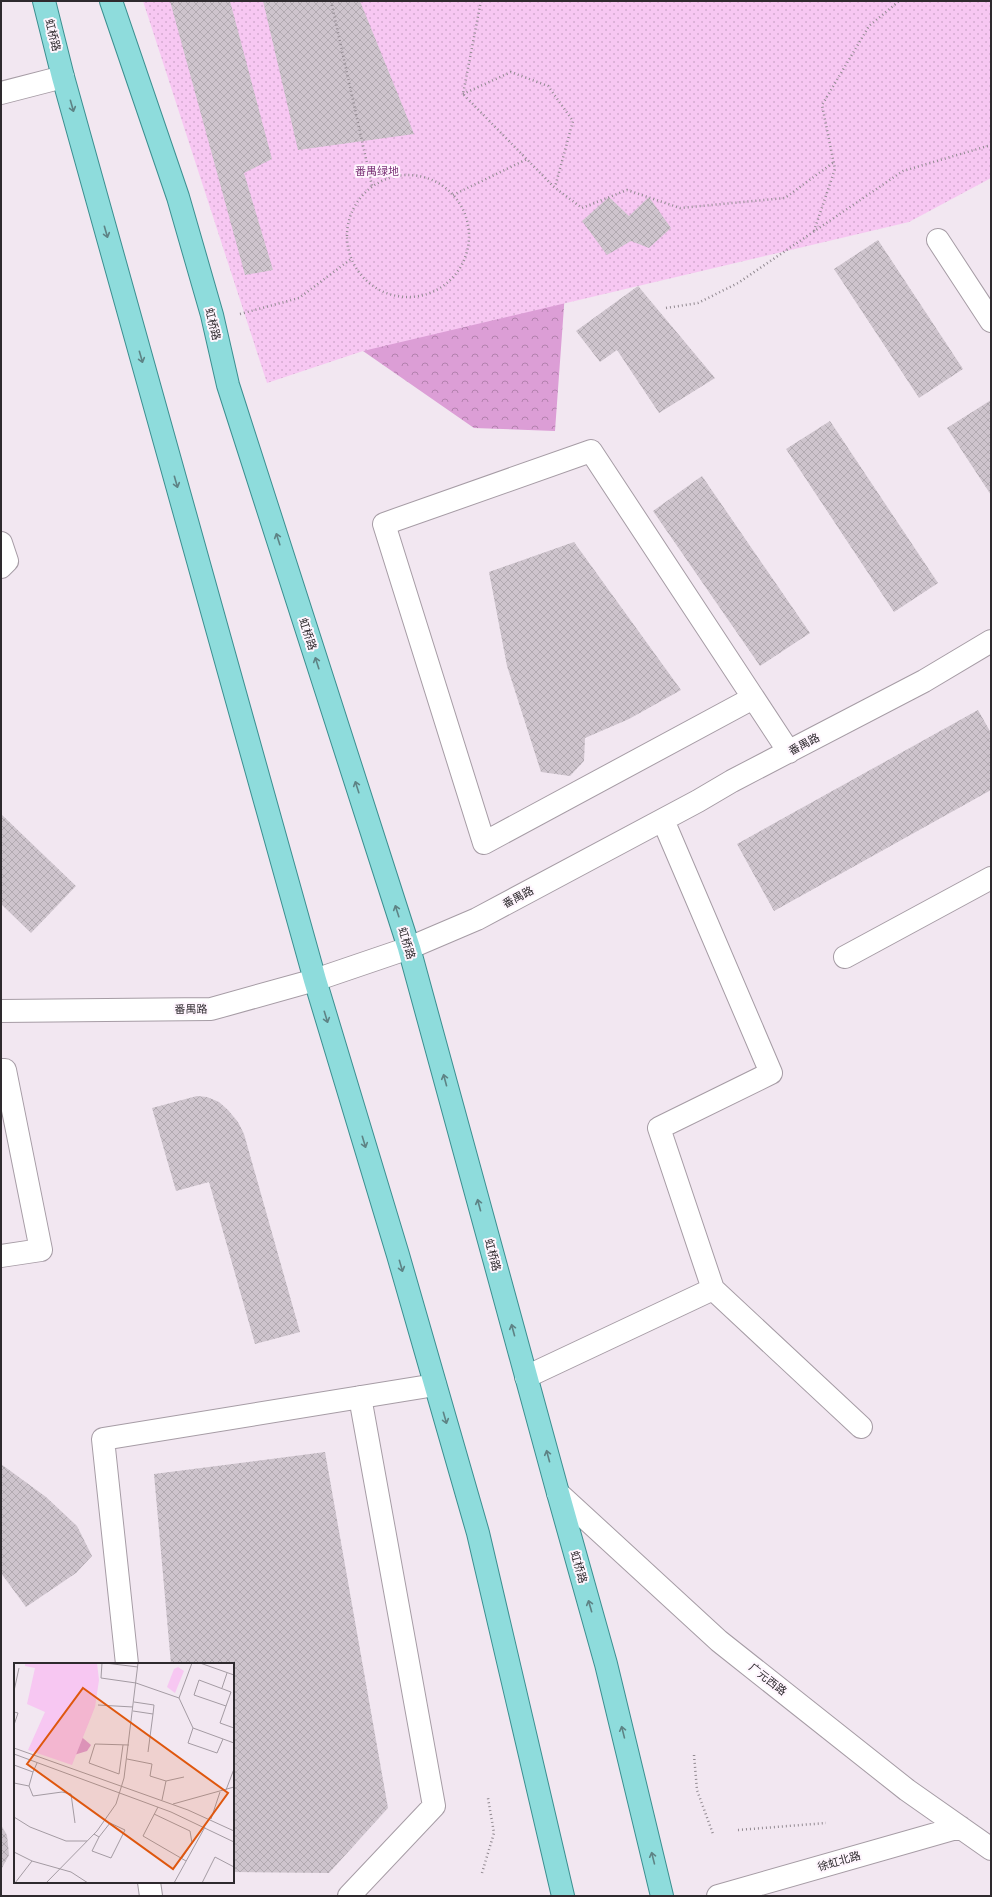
<svg xmlns="http://www.w3.org/2000/svg" width="992" height="1897" viewBox="0 0 992 1897" font-family="'Fira Sans Condensed','Noto Sans SC',sans-serif">
	<style>
		.forest { fill: url(#forest-crowns) }
		.park { fill: url(#park-dots) }
		.building { fill: url(#building-cross-hatch) }
		.lines { fill: none; stroke-linecap: round; stroke-linejoin: round }
		.minor-casing { stroke: #a69ca5; stroke-width: 24 }
		.major-casing { stroke: #3b8f90; stroke-width: 24 }
		.path { stroke: #928a91; stroke-width: 2.5; stroke-dasharray: 1 3; stroke-linecap: butt }
		.minor { stroke: #fff; stroke-width: 22 }
		.major { stroke: #8edcdc; stroke-width: 22 }
		.oneway { stroke: #5e8385 }
		.labels { text-anchor: middle; stroke-width: 4; stroke-linejoin: round; paint-order: stroke }
		.street-label { font-size: 11px; fill: #2e2a2e; stroke: #fef5fd }
		.park-label { font-size: 11px; fill: #7b3377; stroke: #fef5fd }
		.inset-road { fill: none; stroke: #a49ba3; stroke-width: 1 }
		.view { fill: #df570e; fill-opacity: 0.15; stroke: #df570e; stroke-width: 2 }
		.inset-edge { fill: none; stroke: #2e2a2e; stroke-width: 2 }
	</style>
	<defs>
		<pattern id="forest-crowns" width="20" height="18" patternUnits="userSpaceOnUse"><rect width="20" height="18" fill="#dc9ed6"/><path d="M2 6a3 3 0 1 1 6 0M12 15a3 3 0 1 1 6 0" fill="none" stroke="#b381ae"/></pattern>
		<pattern id="park-dots" width="8" height="8" patternUnits="userSpaceOnUse"><rect width="8" height="8" fill="#f7c7f2"/><path d="M2 2h.1M6 6h.1" fill="none" stroke="#d4abd0" stroke-width="1.8" stroke-linecap="round"/></pattern>
		<pattern id="building-cross-hatch" width="8" height="8" patternUnits="userSpaceOnUse"><rect width="8" height="8" fill="#cec4cd"/><path d="M0 0l8 8M0 8l8-8" fill="none" stroke="#b1a9b0"/></pattern>
	</defs>
	<rect width="100%" height="100%" fill="#f2e7f1"/>
	<!-- forest -->
	<path class="forest" d="M569 237 555 431 474 428 363 351 479 301Z"/>
	<!-- park -->
	<path class="park" d="M143 1H991V178L909 222 363 351 267 383Z"/>
	<!-- building -->
	<path class="building" d="M170 1H230L272 159 244 173 273 270 245 275Z
		M263 1H360L414 134 298 150Z
		M609 197 629 216 649 197 671 228 649 248 631 241 607 255 582 221Z
		M878 240 963 369 919 398 834 269Z
		M638 286 715 378 659 413 617 350 600 362 576 331Z
		M991 400V495L947 428Z
		M830 421 938 583 894 612 786 449Z
		M702 476 810 633 760 666 653 511Z
		M574 542 681 690 629 719 585 738 584 761 570 776 541 772 507 666 489 572Z
		M978 710 991 733V790L774 911 737 844Z
		M1 814 76 886 31 933 1 904Z
		M197 1096 207 1097 219 1102 228 1110 238 1122 244 1134 300 1332 255 1344 209 1182 176 1191 152 1108Z
		M325 1452 388 1808 329 1873 233 1872V1664H171L154 1474Z
		M1 1464 46 1497 77 1526 92 1556 76 1573 26 1607 1 1573Z
		M1 1825 7 1835 9 1855 1 1870Z"/>
	<g class="lines">
		<defs>
			<path id="minor" d="M1 93 63 77
				M938 240 991 321
				M1 543 7 561 1 567
				M753 698 484 843 384 524 591 451 789 752
				M663 820 771 1073 659 1128 713 1289
				M845 957 991 878
				M1 1011 211 1009 315 980 409 948 477 919 698 801 732 781 924 681 991 641
				M1 1070H5L41 1250 1 1256
				M526 1377 713 1289 861 1427
				M558 1493 719 1641 907 1790 991 1849
				M127 1664 103 1439 435 1385
				M149 1882 151 1896
				M349 1896 434 1806 360 1397
				M718 1896 960 1827"/>
			<path id="major" d="M44 1 63 77 315 980 398 1255 478 1533 563 1896
				M111 1 178 197 212 315 228 385 409 948 558 1493 606 1664 662 1896"/>
		</defs>
		<!-- minor casing -->
		<use href="#minor" class="minor-casing"/>
		<!-- major casing -->
		<use href="#major" class="major-casing"/>
		<!-- path -->
		<path class="path" d="M331 1 372 186
			M481 1 463 94 554 187 582 208 627 190 680 208 785 198 834 162
			M463 94 511 72 548 86 573 121 555 187
			M347 236a61 61 0 1 1 122 0a61 61 0 1 1-122 0Z
			M453 195 527 159
			M814 231 835 169 822 105 869 26 899 1
			M666 308 698 303 738 283 903 171 991 145
			M240 314 299 298 351 259
			M694 1755 697 1790 713 1834
			M738 1830 826 1823
			M482 1873 494 1833 488 1798"/>
		<!-- minor -->
		<use href="#minor" class="minor"/>
		<!-- major -->
		<use href="#major" class="major"/>
	</g>
	<!-- one-way arrows -->
	<defs><path id="oneway-shaft" d="M-6 0H5M1.5-3L5.5 0L1.5 3" fill="none" stroke-width="1.6" stroke-linecap="round" stroke-linejoin="round"/></defs>
	<g class="oneway">
		<use href="#oneway-shaft" transform="translate(72 106) rotate(74)"/>
		<use href="#oneway-shaft" transform="translate(106 232) rotate(74)"/>
		<use href="#oneway-shaft" transform="translate(141 357) rotate(74)"/>
		<use href="#oneway-shaft" transform="translate(176 482) rotate(74)"/>
		<use href="#oneway-shaft" transform="translate(278 539) rotate(-108)"/>
		<use href="#oneway-shaft" transform="translate(317 663) rotate(-108)"/>
		<use href="#oneway-shaft" transform="translate(357 787) rotate(-108)"/>
		<use href="#oneway-shaft" transform="translate(397 911) rotate(-108)"/>
		<use href="#oneway-shaft" transform="translate(326 1017) rotate(73)"/>
		<use href="#oneway-shaft" transform="translate(445 1080) rotate(-105)"/>
		<use href="#oneway-shaft" transform="translate(364 1142) rotate(73)"/>
		<use href="#oneway-shaft" transform="translate(479 1205) rotate(-105)"/>
		<use href="#oneway-shaft" transform="translate(401 1266) rotate(74)"/>
		<use href="#oneway-shaft" transform="translate(513 1330) rotate(-105)"/>
		<use href="#oneway-shaft" transform="translate(445 1418) rotate(74)"/>
		<use href="#oneway-shaft" transform="translate(548 1456) rotate(-105)"/>
		<use href="#oneway-shaft" transform="translate(590 1606) rotate(-106)"/>
		<use href="#oneway-shaft" transform="translate(623 1732) rotate(-104)"/>
		<use href="#oneway-shaft" transform="translate(653 1858) rotate(-104)"/>
	</g>
	<g class="labels">
		<!-- street labels -->
		<g class="street-label">
			<text transform="translate(53 35) rotate(76)" y="4">虹桥路</text>
			<text transform="translate(213 324) rotate(76)" y="4">虹桥路</text>
			<text transform="translate(308 634) rotate(72)" y="4">虹桥路</text>
			<text transform="translate(804 744) rotate(-28)" y="4">番禺路</text>
			<text transform="translate(518 897) rotate(-28)" y="4">番禺路</text>
			<text transform="translate(407 943) rotate(73)" y="4">虹桥路</text>
			<text transform="translate(191 1009) rotate(-1)" y="4">番禺路</text>
			<text transform="translate(493 1255) rotate(75)" y="4">虹桥路</text>
			<text transform="translate(579 1567) rotate(74)" y="4">虹桥路</text>
			<text transform="translate(768 1679) rotate(38)" y="4">广元西路</text>
			<text transform="translate(839 1861) rotate(-16)" y="4">徐虹北路</text>
		</g>
		<!-- park labels -->
		<g class="park-label">
			<text x="377" y="175">番禺绿地</text>
		</g>
	</g>
	<!-- overview -->
	<g transform="translate(14 1663)">
		<rect width="220" height="220" fill="#f2e7f1"/>
		<path d="M63 70 77 82 73 88 60 92Z" fill="#dc9ed6"/>
		<path d="M11 0H83L85 17 81 44 58 102 14 87 31 49 13 41 21 5 11 3Z" fill="#f7c7f2"/>
		<path d="M164 4 170 8 161 30 153 24 160 6Z" fill="#f7c7f2"/>
		<path class="inset-road" d="M88 0 87 15 122 20 165 35 179 65 220 80M91 0 124 4M186 0 220 12M185 17 217 29 212 43 180 32ZM208 25 213 10M0 28 5 5M165 35 178 0M120 39 140 42 139 51M84 42 119 44M212 43 206 60 220 65M119 48 139 51 134 89M0 49 4 50 0 62M179 65 174 80 203 90 209 76M109 82 105 111 75 100 81 81 115 82M0 85 174 147 220 168M0 91 157 149 220 179M113 96 138 101 136 113 152 118M0 102 19 109 23 100M0 120 15 123 19 133 48 129 57 131 61 160M15 123 19 109M212 127 220 106M148 137 152 118 170 114M159 141 220 124M144 144 129 173 172 198M140 151 176 168 178 180 168 195M0 154 16 164 52 178H73M197 156 206 129M80 171 85 174 96 160 111 167 97 195 78 188 85 174M0 189 18 198 57 209 74 220M1 220 18 198M32 220 83 168 102 141 110 115 124 0M160 220 191 164M188 220 201 194 220 204"/>
		<path class="view" d="M69 25 214 130 159 206 13 101Z"/>
		<rect width="220" height="220" class="inset-edge"/>
	</g>
	<!-- border -->
	<rect width="992" height="1897" fill="none" stroke="#2e2a2e" stroke-width="4"/>
</svg>
